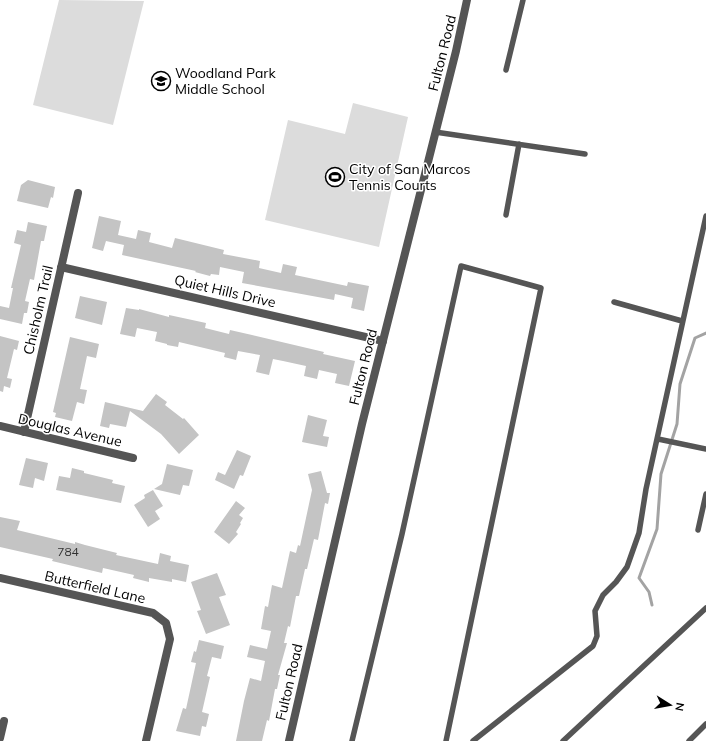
<svg xmlns="http://www.w3.org/2000/svg" width="706" height="741" viewBox="0 0 706 741" font-family="Mulish,sans-serif">
	<style>
		.park { fill: #dcdcdc }
		.lines { fill: none; stroke-linecap: round; stroke-linejoin: round }
		.stream { stroke: #a3a3a3; stroke-width: 3 }
		.building { fill: #c4c4c4 }
		.service { stroke: #555; stroke-width: 5.5 }
		.minor { stroke: #555; stroke-width: 8 }
		.tertiary { stroke: #555; stroke-width: 8 }
		.labels { text-anchor: middle; stroke-width: 3; stroke-linejoin: round; paint-order: stroke }
		.number-label { font-size: 12px; fill: #313131 }
		.street-label { font-size: 14px; fill: #000; stroke: #fff }
		.poi-label { font-size: 14px; fill: #000; stroke: #fff; text-anchor: start }
	</style>
	<rect width="100%" height="100%" fill="#fff"/>
	<!-- park -->
	<path class="park" d="M59 0 144 1 113 125 33 105Z
		M353 103 408 117 379 247 265 220 288 120 345 134Z"/>
	<g class="lines">
		<!-- stream -->
		<path class="stream" d="M652 605 649 592 639 578 657 529 661 474 677 424 680 384 695 338 706 333"/>
	</g>
	<!-- building -->
	<path class="building" d="M28 180 55 187 53 198 51 197 48 208 17 201 21 185Z
		M99 216 121 221 118 235 136 239 138 230 151 233 149 242 172 248 175 238 224 250 223 254 260 261 259 268 281 273 283 264 297 267 295 275 347 286 348 282 369 286 364 311 351 308 353 298 335 294 334 300 242 283 244 272 220 267 219 275 211 274 210 276 195 272 196 271 122 255 124 245 106 241 103 251 92 248Z
		M28 222 47 226 44 241H41L34 280 30 279 25 301 29 302 27 313H24L22 324 0 319V306L9 308 13 288H11L21 245 14 243 17 230 26 232Z
		M80 296 107 302 102 325 75 318Z
		M126 308 139 310V309L169 317V315L206 323 205 328 229 334 230 330 252 335 324 352 323 354 355 361 349 386 335 383 337 374 319 370 317 379 304 376 306 366 283 361 273 359 269 375 256 372 260 355 238 351 236 360 224 357 225 353 179 342 178 347 167 345V344L155 341 157 332 137 328 135 337 120 334Z
		M0 336 19 341 17 350 14 349 7 378 12 379 10 388 4 386 3 392 0 391Z
		M70 337 99 344 96 358 87 356 80 389 87 390 84 404 77 402 72 421 55 417 56 413 53 412Z
		M156 394 167 402 165 405 183 419 184 418 199 435 179 454 161 434 130 411 126 427 110 424 109 428 100 426 105 402 143 411Z
		M308 415 327 420 323 436 329 437 327 447 302 442Z
		M237 450 251 456 243 476 240 475 234 489 215 480 218 472 225 475Z
		M26 458 48 463 44 481 35 478 33 488 19 485Z
		M167 464 193 470 189 486 183 485 180 495 154 489 162 484Z
		M72 468 84 471V473L113 480 112 483 125 486 121 503 56 490 59 476 70 478Z
		M321 471 327 493H330L328 504 325 503 318 540 314 539 307 569H305L299 596H296L290 627 288 626 284 643H287L278 675H280L277 689H275L269 721 267 720 262 741H236L244 701 250 678 261 681 265 661 247 657 250 645 267 649 271 631 261 629 265 606 268 607 272 585 282 588 290 551 296 553 298 545 300 546 312 490 308 474Z
		M153 490 163 506 155 511 160 519 148 527 134 505 145 498 144 495Z
		M236 501 245 508 239 515 243 518 240 523 241 524 236 532 238 534 229 544 214 532Z
		M0 517 20 521 17 530 75 544V542L85 545 117 553 116 555 158 564 160 553 171 556 170 561 189 565 186 582 172 579V582L149 578V582L133 578 134 575 103 568 102 573 52 561 53 559 0 547Z
		M217 573 226 595 219 597 230 625 206 634 197 611 201 610 191 582Z
		M199 640 224 646 221 659 212 657 207 676 210 677 202 712 209 714 206 727 202 726 200 736 176 731 183 708 186 709 196 663 191 662 194 651 196 652Z"/>
	<g class="lines">
		<!-- service -->
		<path class="service" d="M506 70 523 0
			M435 132 585 154
			M506 215 519 144
			M614 302 682 321
			M658 439 706 449
			M698 530 706 494
			M352 741 402 534 461 266 541 288 446 741
			M473 741 593 646 597 636 595 611 603 595 616 582 627 567 639 533 646 489 706 216
			M563 741 706 608
			M689 741 706 724"/>
		<!-- minor -->
		<path class="minor" d="M61 267 383 341
			M0 426 133 458
			M24 432 78 193
			M0 578 153 613 166 623 170 639 146 741
			M0 738 4 721"/>
		<!-- tertiary -->
		<path class="tertiary" d="M289 741 362 424 456 51 467 0"/>
	</g>
	<!-- icons -->
	<defs>
		<symbol id="school-ring" viewBox="-11 -11 22 22"><circle r="9.5" fill="#fff" stroke="#000" stroke-width="1.5"/><path d="M0-5L7-2L0 1L-7-2ZM-4 1L0 2.5L4 1V4Q0 6-4 4Z" fill="#000"/></symbol>
		<symbol id="stadium-ring" viewBox="-11 -11 22 22"><circle r="9.5" fill="#fff" stroke="#000" stroke-width="1.5"/><path d="M0-5a6.5 5 0 1 0 0 10a6.5 5 0 1 0 0-10ZM-3.5-1.8h7v3.6h-7Z" fill="#000"/></symbol>
	</defs>
	<g fill-rule="evenodd">
		<use href="#school-ring" x="150" y="70" width="22" height="22"/>
		<use href="#stadium-ring" x="324" y="166" width="22" height="22"/>
	</g>
	<g class="labels">
		<!-- number labels -->
		<g class="number-label">
			<text x="68" y="556">784</text>
		</g>
		<!-- street labels -->
		<g class="street-label">
			<text transform="translate(442 53) rotate(-76)" y="5">Fulton Road</text>
			<text transform="translate(225 291) rotate(13)" y="5">Quiet Hills Drive</text>
			<text transform="translate(38 310) rotate(-77)" y="5">Chisholm Trail</text>
			<text transform="translate(363 367) rotate(-76)" y="5">Fulton Road</text>
			<text transform="translate(70 430) rotate(13)" y="5">Douglas Avenue</text>
			<text transform="translate(95 587) rotate(13)" y="5">Butterfield Lane</text>
			<text transform="translate(289 682) rotate(-77)" y="5">Fulton Road</text>
		</g>
		<!-- poi labels -->
		<g class="poi-label">
			<text x="175" y="78">Woodland Park<tspan x="175" dy="16">Middle School</tspan></text>
			<text x="349" y="174">City of San Marcos<tspan x="349" dy="16">Tennis Courts</tspan></text>
		</g>
	</g>
	<!-- north arrow -->
	<g transform="translate(670 705) rotate(101)" stroke="#ffffff" stroke-width="3" paint-order="stroke">
	<path d="M0-3L7 15L0 10L-7 15Z" fill="#000000"/>
	<text y="-6" font-size="11" font-weight="bold" text-anchor="middle" fill="#000000">N</text>
	</g>
</svg>
